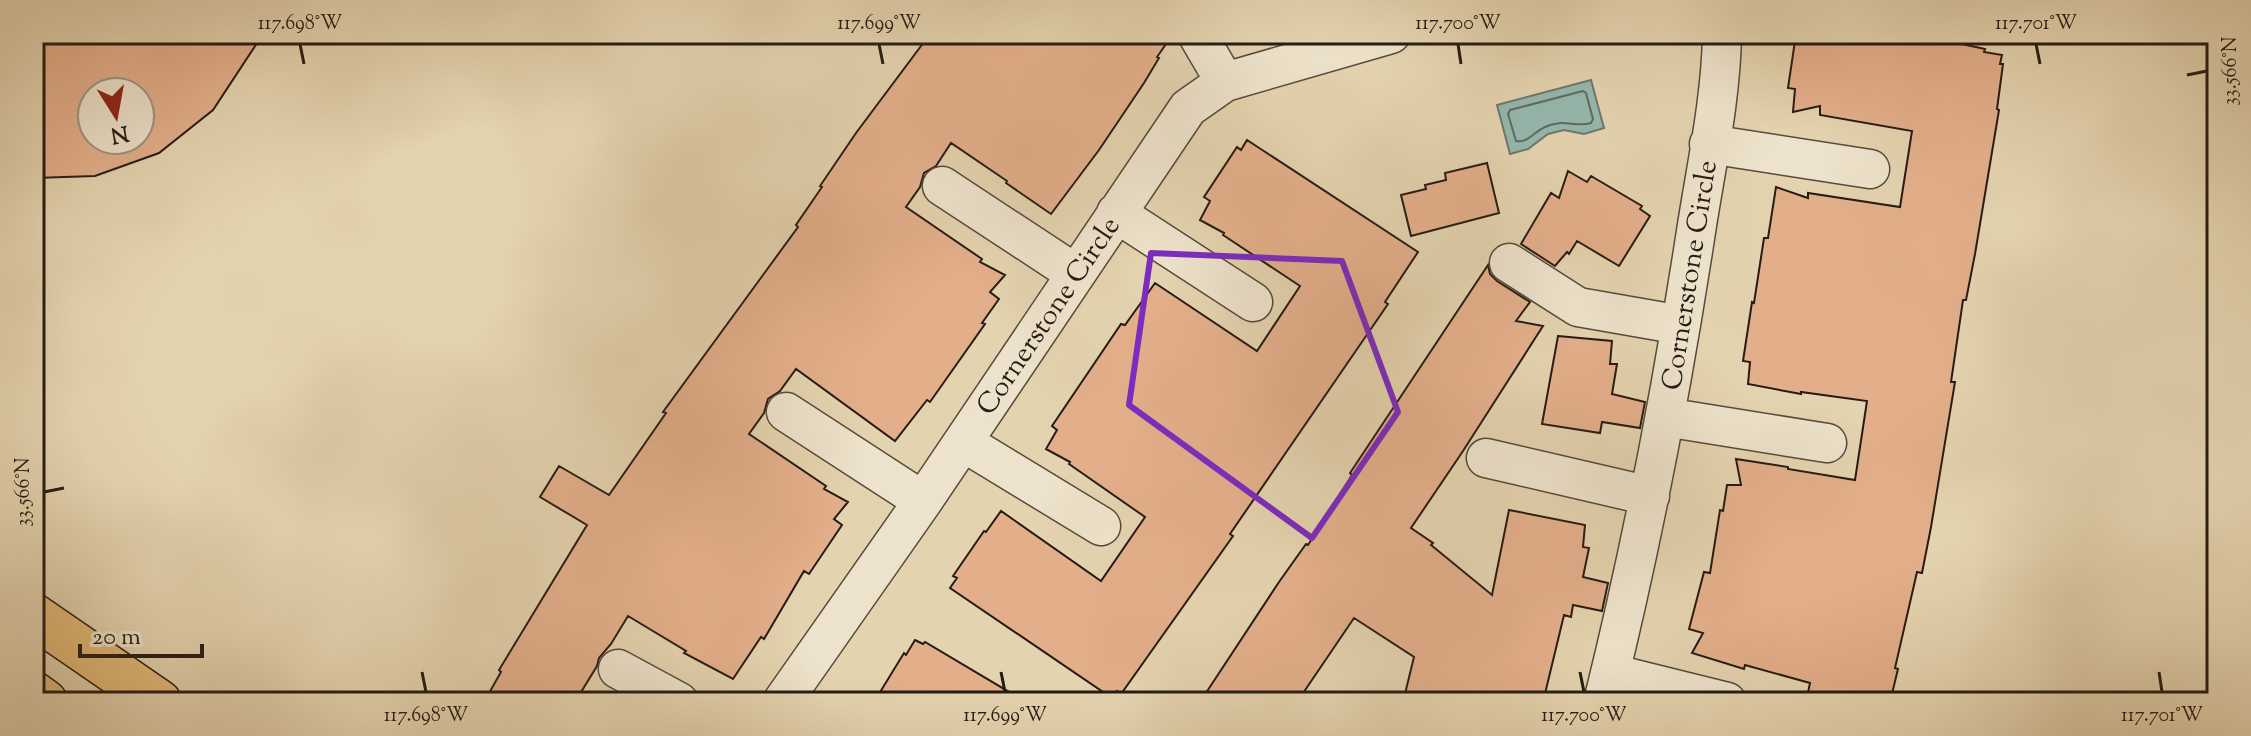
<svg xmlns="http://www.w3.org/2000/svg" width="2251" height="736" viewBox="0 0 2251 736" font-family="'Sorts Mill Goudy',serif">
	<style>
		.water { fill: #95b7ad; stroke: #697970; stroke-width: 2 }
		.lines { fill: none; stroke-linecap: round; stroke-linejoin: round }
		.shore { stroke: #5e6a61; stroke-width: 2 }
		.building { fill: #e3af8b; stroke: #261c15; stroke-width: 2; fill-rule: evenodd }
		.street-casing { stroke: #564a3c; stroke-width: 41 }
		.highway-casing { stroke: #261c15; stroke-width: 47 }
		.street { stroke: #ede2cb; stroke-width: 38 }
		.highway { stroke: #e2ba78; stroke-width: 44 }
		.marked { fill: none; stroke: #7b2cbf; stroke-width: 6; stroke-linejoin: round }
		.ticks { fill: none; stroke: #261c15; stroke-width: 3 }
		.labels { text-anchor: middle; stroke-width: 8; stroke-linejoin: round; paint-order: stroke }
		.street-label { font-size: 28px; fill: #261c15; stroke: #ede2cb }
		.neatline { fill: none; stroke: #261c15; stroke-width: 3 }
		.ticks-label { font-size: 20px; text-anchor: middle; fill: #261c15 }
	</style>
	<rect width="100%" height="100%" fill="#e4d3af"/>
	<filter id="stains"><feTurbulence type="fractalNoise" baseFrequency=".0025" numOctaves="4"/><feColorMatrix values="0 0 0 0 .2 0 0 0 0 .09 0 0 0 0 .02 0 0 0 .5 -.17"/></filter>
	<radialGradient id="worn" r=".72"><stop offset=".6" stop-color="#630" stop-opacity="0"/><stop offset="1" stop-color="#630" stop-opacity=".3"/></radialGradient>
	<!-- water -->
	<path class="water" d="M1591 80 1604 128 1584 134 1564 130 1548 134 1528 149 1510 154 1497 105Z"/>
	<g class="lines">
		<!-- shore -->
		<path class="shore" d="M1583 91 1586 93 1593 119 1591 123C1575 128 1563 118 1545 127 1534 132 1528 143 1516 141L1508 114 1510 110Z"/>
	</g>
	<!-- building -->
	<path class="building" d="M34 34H263L213 110 159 153 95 176 34 178ZM92 92H140V140H92Z
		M930 34H1173L1157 57 1159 58 1144 83 1099 150 1051 214 1006 183 1007 181 951 143 936 166 924 173 920 187 906 207 982 259 980 262 1005 275 990 292 999 299 982 323 985 324 930 402 927 400 895 441 796 369 780 391 768 399 764 413 749 434 826 486 824 489 848 502 834 519 842 525 809 574 804 571 764 639 761 637 733 679 684 653 686 651 628 616 611 644 599 658 597 666 575 702H484L501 672 499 670 587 525 540 497 559 466 609 495 666 413 663 412 798 227 796 225 822 187 820 186 856 133Z
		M1796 34H1894L1957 43 1985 49 1984 52 2002 55 2000 64H2003L1997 109 1999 110 1975 254 1966 300H1963L1951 382H1955L1931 527 1922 573 1917 572 1895 668 1898 669 1890 702H1806L1810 683 1745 665 1744 669 1692 653 1703 633 1689 629 1704 572 1710 573 1720 510 1723 511 1727 485H1741L1736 459 1788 467V469L1855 480 1867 401 1801 392V394L1748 384 1750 362 1743 361 1752 302 1754 303 1764 238H1768L1776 187 1808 198V193L1900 207 1912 131 1820 115V106L1793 112 1795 89 1788 88Z
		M1247 140 1418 252 1385 302 1388 304 1230 534 1233 536 1121 694 1117 691 1112 698 950 588 957 578 953 576 984 531 986 532 1001 511 1101 581 1145 517 1069 464 1070 462 1046 449 1057 430 1052 426 1121 324 1125 325 1155 283 1257 351 1300 286 1223 235 1224 233 1200 220 1210 201 1204 197 1237 147 1241 150Z
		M1487 163 1499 213 1411 236 1401 195 1426 189 1425 185 1446 180 1445 173Z
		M1568 171 1587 182 1591 176 1642 206 1640 209 1650 216 1619 266 1577 241 1569 254 1567 252 1555 266 1521 244 1551 193 1559 198Z
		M1488 265 1490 274 1497 281 1530 302 1516 321 1543 326 1463 451 1411 528 1433 543 1431 545 1492 595 1509 510 1585 525 1583 547 1589 548 1583 577 1608 583 1602 611 1573 605 1571 617 1564 615 1543 702H1403L1414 657 1354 618 1297 702H1200L1279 582 1306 544 1308 545 1352 475 1350 473Z
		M1558 336 1612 341 1610 364H1617L1612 394 1645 402 1640 428 1602 422 1600 433 1542 424Z
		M915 640 923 644 925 642 1026 702H874L904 653 906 655Z"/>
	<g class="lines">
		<defs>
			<path id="street" d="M1197 34 1225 82
				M1709 144 1870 169
				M942 186 1076 274
				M1116 213 1253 302
				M1509 263 1578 307 1681 325
				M786 412 923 501
				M1665 417 1827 443
				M963 442 1101 526
				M1486 458 1650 496
				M618 669 679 702
				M1610 673 1727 702
				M782 702 923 501 1188 108 1225 82 1391 34
				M1603 702C1641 549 1671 394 1695 238 1705 171 1721 102 1722 34"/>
			<path id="highway" d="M34 616 159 702
				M34 694 45 702"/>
		</defs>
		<!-- street casing -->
		<use href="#street" class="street-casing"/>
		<!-- highway casing -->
		<use href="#highway" class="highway-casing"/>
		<!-- street -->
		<use href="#street" class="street"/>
		<!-- highway -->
		<use href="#highway" class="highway"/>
	</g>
	<!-- marked area -->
	<path class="marked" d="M1151 253 1342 261 1398 412 1312 538 1129 405Z"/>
	<!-- ticks -->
	<path class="ticks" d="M300 44 304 64M879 44 883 64M1458 44 1461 64M2036 44 2040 64M2187 75 2207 71M44 492 64 488M422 672 426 692M1001 672 1005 692M1580 672 1584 692M2159 672 2162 692"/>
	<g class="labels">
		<!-- street labels -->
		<g class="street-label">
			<text transform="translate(1688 275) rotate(-81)" y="10">Cornerstone Circle</text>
			<text transform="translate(1047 315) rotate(-56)" y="10">Cornerstone Circle</text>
		</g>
	</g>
	<!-- margin -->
	<rect width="2251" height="736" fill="none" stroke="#e4d3af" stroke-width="88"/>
	<!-- north arrow -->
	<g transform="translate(116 116) rotate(169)"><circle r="38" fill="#ede2cb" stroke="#9d9382" stroke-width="2"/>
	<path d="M0-6L14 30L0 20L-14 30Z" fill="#8f2418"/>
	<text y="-12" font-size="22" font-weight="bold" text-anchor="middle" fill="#261c15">N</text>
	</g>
	<!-- scale -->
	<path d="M80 644v12h122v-12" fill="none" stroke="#261c15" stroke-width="4"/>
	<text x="92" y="644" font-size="24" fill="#261c15" stroke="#ede2cb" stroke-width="6" paint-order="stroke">20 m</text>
	<rect x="44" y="44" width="2163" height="648" class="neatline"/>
	<g class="ticks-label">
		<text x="300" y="29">117.698°W</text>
		<text x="879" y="29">117.699°W</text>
		<text x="1458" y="29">117.700°W</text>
		<text x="2036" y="29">117.701°W</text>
		<text transform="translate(2229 71) rotate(-90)" y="7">33.566°N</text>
		<text transform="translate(22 492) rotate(-90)" y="7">33.566°N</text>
		<text x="426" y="721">117.698°W</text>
		<text x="1005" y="721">117.699°W</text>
		<text x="1584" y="721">117.700°W</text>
		<text x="2162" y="721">117.701°W</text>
	</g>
	<rect width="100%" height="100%" filter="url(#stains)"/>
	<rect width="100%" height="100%" fill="url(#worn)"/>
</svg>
